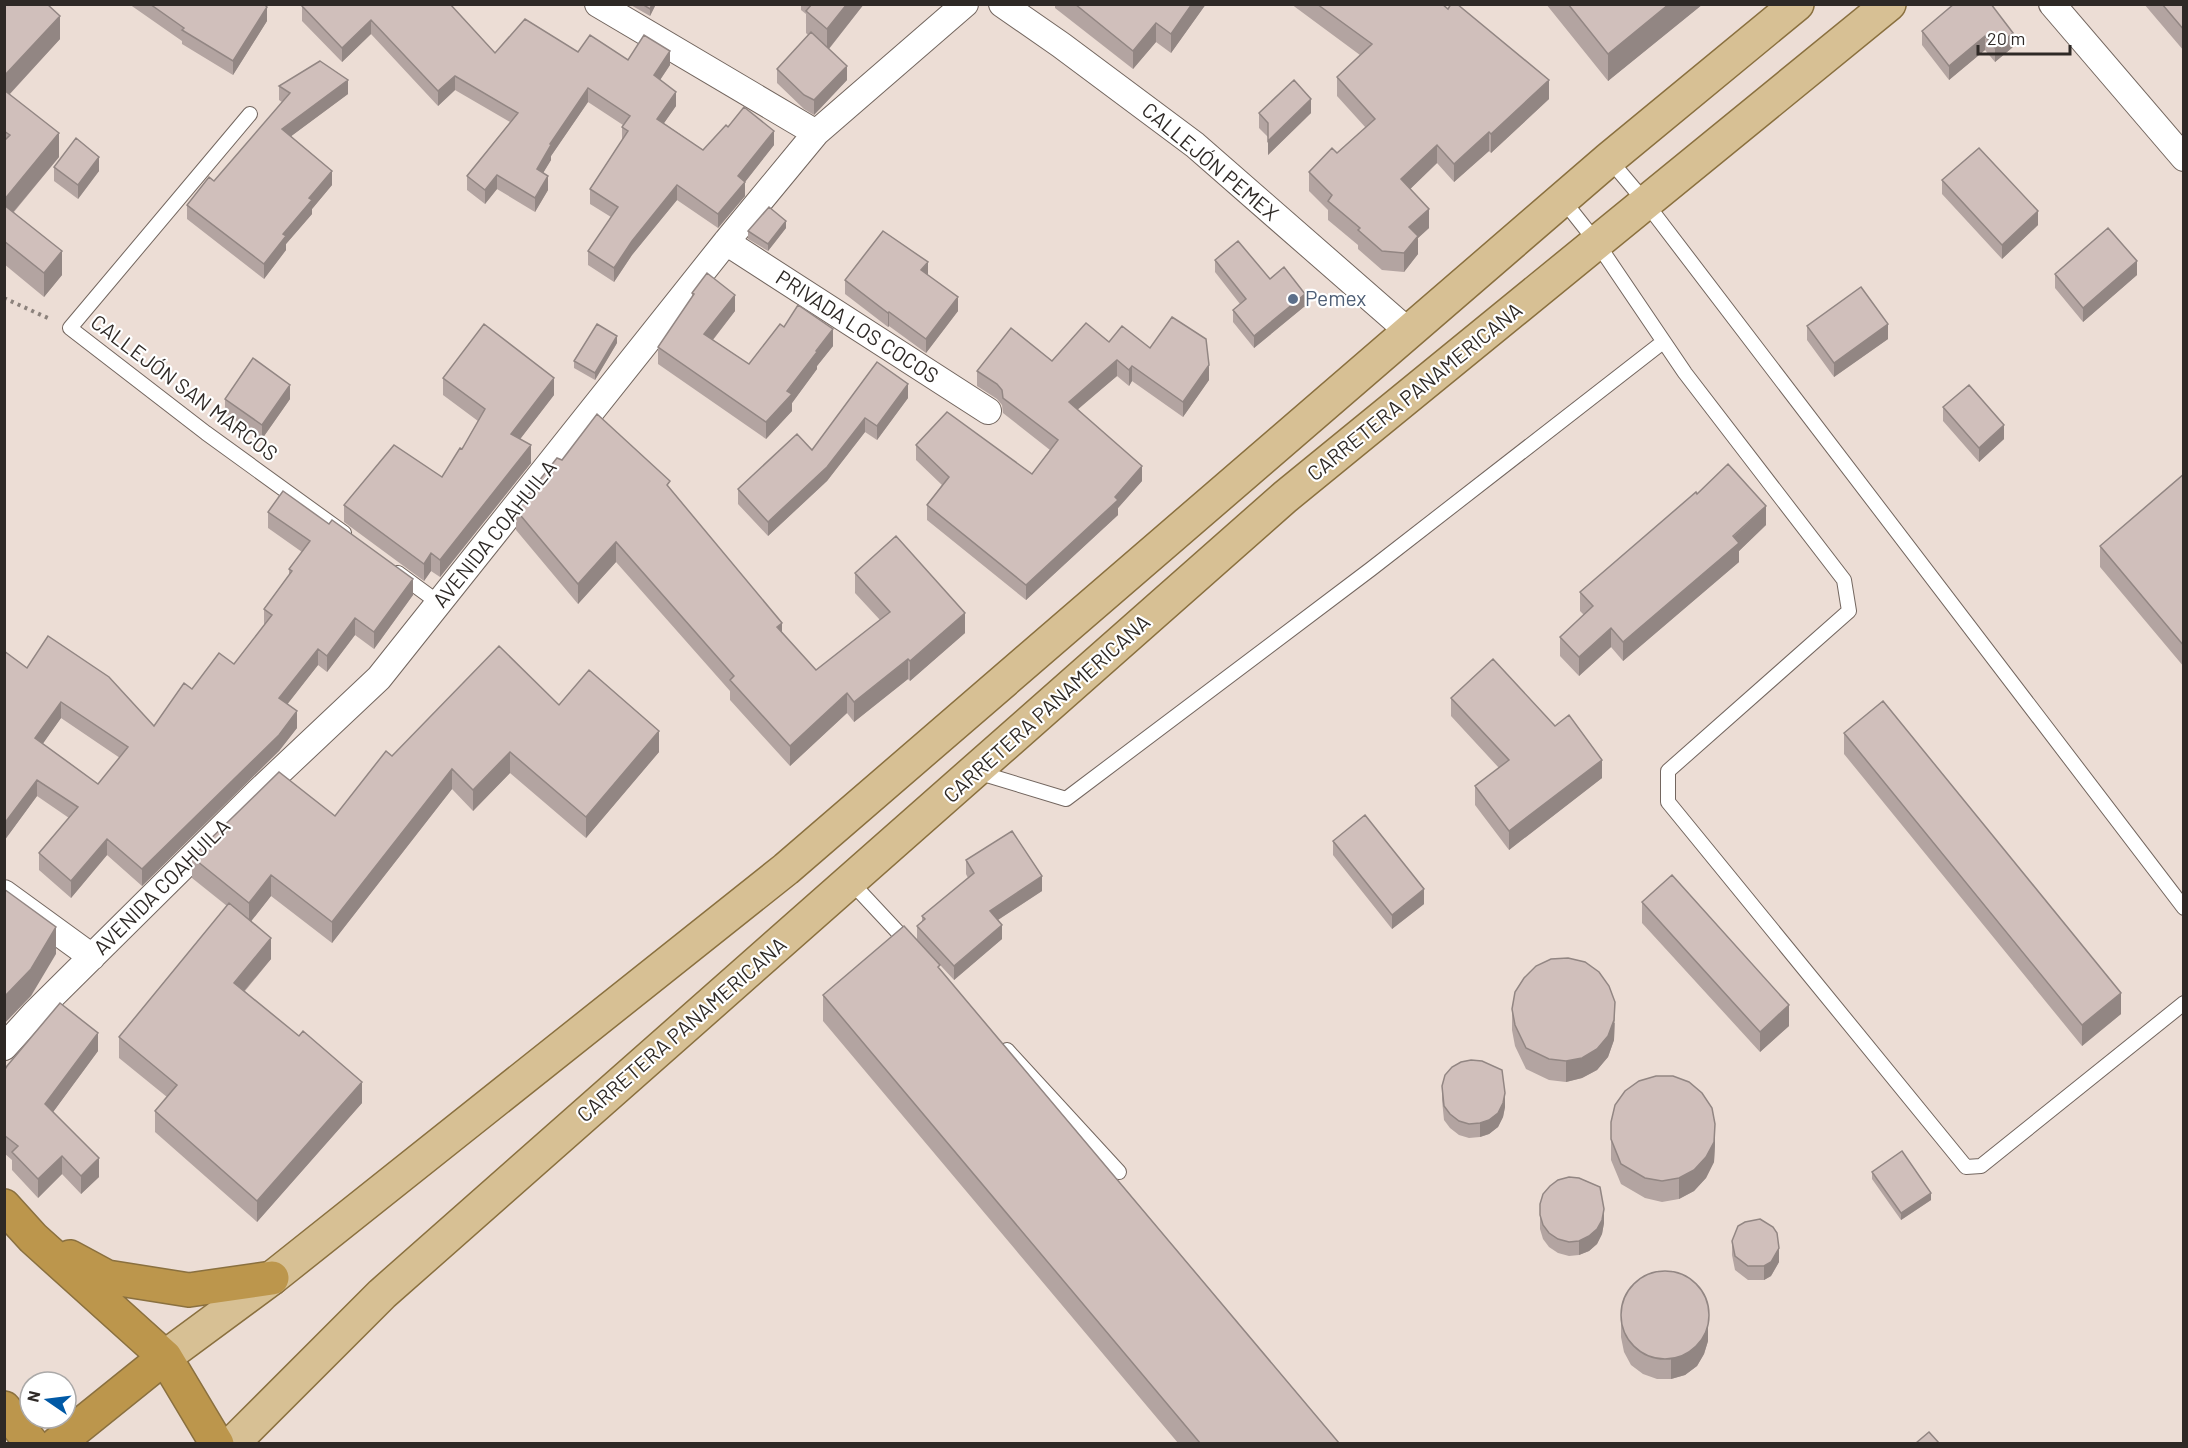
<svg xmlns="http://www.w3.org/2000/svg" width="2188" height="1448" viewBox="0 0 2188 1448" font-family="Barlow,sans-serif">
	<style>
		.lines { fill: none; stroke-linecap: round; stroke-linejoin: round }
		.lane-casing { stroke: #73665f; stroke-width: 16 }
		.street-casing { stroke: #73665f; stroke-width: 28 }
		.primary-casing { stroke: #8a703f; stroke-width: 36 }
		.highway-casing { stroke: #8a703f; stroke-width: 36 }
		.path { stroke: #8c827c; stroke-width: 4; stroke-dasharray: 3 4.5; stroke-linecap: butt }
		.lane { stroke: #fff; stroke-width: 14 }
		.street { stroke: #fff; stroke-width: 26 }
		.primary { stroke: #d7c094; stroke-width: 33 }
		.highway { stroke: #bc964c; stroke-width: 33 }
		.wall { fill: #b3a4a1; fill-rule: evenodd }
		.shaded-wall { fill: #928683 }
		.building { fill: #d0bfbb; stroke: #928683; stroke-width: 1.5; fill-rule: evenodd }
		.service-dot { fill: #5c6f8a; stroke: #fff; stroke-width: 2 }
		.labels { text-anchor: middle; stroke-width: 4.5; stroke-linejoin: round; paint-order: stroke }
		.street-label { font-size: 21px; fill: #2e2926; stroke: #fff }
		.service-label { font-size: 21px; fill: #4e5e75; stroke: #fff; text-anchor: start }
	</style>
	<rect width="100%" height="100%" fill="#ecddd5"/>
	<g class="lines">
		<defs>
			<path id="lane" d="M250 114 70 328 206 433 344 533
				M1609 159 1646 203 2184 908
				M1563 200 1597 243 1685 373 1844 580 1849 611 1668 771V802L1966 1167 1981 1166 2184 1003
				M398 573 439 603
				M977 772 1066 799 1371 569 1663 342
				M851 882 908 943
				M1007 1050 1119 1172"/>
			<path id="street" d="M598 4 816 133
				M1002 4 1061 45 1195 145 1409 332
				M2052 4 2184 158
				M726 242 988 411
				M4 893 92 957
				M4 1047 34 1014 258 792 379 678 726 242 816 133 965 4"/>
			<path id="primary" d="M165 1357 272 1278 786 869 1609 159 1797 4
				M232 1444 382 1294 1285 497 1889 4"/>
			<path id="highway" d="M4 1206 33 1238 165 1357 217 1444
				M70 1257 107 1277 189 1290 272 1278
				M4 1408 32 1444
				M57 1444 165 1357"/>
		</defs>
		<!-- lane casing -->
		<use href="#lane" class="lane-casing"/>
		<!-- street casing -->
		<use href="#street" class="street-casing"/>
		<!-- primary casing -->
		<use href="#primary" class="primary-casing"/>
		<!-- highway casing -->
		<use href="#highway" class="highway-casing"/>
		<!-- path -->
		<path class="path" d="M4 298 50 319"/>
		<!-- lane -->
		<use href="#lane" class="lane"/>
		<!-- street -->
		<use href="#street" class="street"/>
		<!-- primary -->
		<use href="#primary" class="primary"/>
		<!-- highway -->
		<use href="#highway" class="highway"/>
	</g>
	<!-- wall -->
	<path class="wall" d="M4 4 60 39 10 94 59 157 14 212 62 275 44 297 4 264Z
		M129 4H264L267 21 233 75 182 44V41Z
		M450 4 495 53 578 52 670 65 660 80 676 106 664 123 703 150 728 127 774 145 745 182V196L718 228 677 200 632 255 614 282 588 265V251L611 217 590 204V189L622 140V127L623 125 588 102 551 156V160L543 173 548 190 535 212 497 189 485 204 467 190V176L510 122 455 90 438 106 371 34 342 62 302 21V6Z
		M629 4H656L650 16Z
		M801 4H864L829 49 847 80 814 115 804 109 777 83V69L808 35 806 33V14L801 10Z
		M1055 4H1206L1171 53 1156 42 1133 69 1055 8Z
		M1291 4H1442L1549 99 1491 153 1489 151 1454 182 1437 163 1410 189 1429 228 1418 238V254L1404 272 1382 270 1358 249V245L1328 220V210L1309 191V172L1337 153 1366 128 1337 96V77L1360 55Z
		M1546 4H1703L1608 81Z
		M2144 4H2184V51Z
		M1922 31 2013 33V47L1995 62 1985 50 1949 80 1922 45Z
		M279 86 348 94 291 136 332 185 312 209V214L286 244V250L264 279 187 219V205L214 181 282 102 279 100Z
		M1259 113H1311L1268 155V137L1259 128Z
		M54 167 99 171 78 199 54 181Z
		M1942 180 2038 225 2002 259 1942 194Z
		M786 228 768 251 748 239V231Z
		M1215 260 1270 279 1305 306 1254 348 1233 322V310L1240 304 1215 272Z
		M2055 274 2137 275 2083 322 2055 288Z
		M928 275 958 311 926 353 889 326 888 327 845 294V280Z
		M692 293 735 311 713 340 749 364 784 327 833 346 817 366V369L792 403V411L766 439 658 364V347L692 297Z
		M1807 326 1888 339 1834 377 1807 340Z
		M1109 342 1150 348 1209 380 1183 417 1132 381 1129 386 1117 376 1077 409 1142 481 1118 508V515L1026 600 927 520V505L942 485 916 460V445L1032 474 1050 450 1003 413 1002 405 997 399 977 386V371L1052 361Z
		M617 343 595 380 574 368V361Z
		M877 362 908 398 877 440 865 432 827 481 768 536 738 504V489L812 450Z
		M443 378 554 395 520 439 531 463 440 577 431 571 424 581 344 522V505L442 477 462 449 478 421 443 395Z
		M225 399H290L262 439 225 413Z
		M1943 407 2004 439 1979 462 1943 421Z
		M562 460 670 489 782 633 816 670 880 620 855 593V573L965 633 910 681 908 679 854 722 847 713 790 766 730 700V691L616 562 578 604 516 530V510Z
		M2184 474V667L2100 567V546Z
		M1697 494 1766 525 1739 551V562L1623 661 1611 647 1579 676 1560 656V637L1584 615 1580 611V592Z
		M268 512 413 595 374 649 355 635 327 672 318 665 287 704 297 728 279 751 142 886 107 855 71 898 39 870V853L69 818 37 796 4 841V651L27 668 154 726 192 689 234 664 264 625V609L289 575V569L302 552 268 528ZM61 718 120 758 98 784 42 744Z
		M1451 698 1602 778 1509 850 1475 805V786L1499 768 1451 716Z
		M559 705 659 752 586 838 510 773 473 811 452 789 332 943 271 896 251 921 271 959 245 991 362 1103 257 1222 155 1132V1111L167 1097 119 1058V1037L227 906 192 878V857L335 816 392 756Z
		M1844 733 2121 1014 2082 1046 1844 754Z
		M1333 841 1424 904 1392 929 1333 855Z
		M966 860 1042 891 998 920 1002 939 954 980 917 940V926L922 922V916L968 878 966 874Z
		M1642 902 1789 1026 1760 1052 1642 923Z
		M940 969 1339 1443H1178L823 1021V995Z
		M1512 1009 1615 1023 1614 1040 1608 1057 1597 1070 1582 1078 1566 1082 1549 1080 1526 1069 1515 1046 1512 1030Z
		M98 1051 53 1112 99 1177 81 1194 62 1174 38 1198 12 1170V1160L4 1153V1071Z
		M1442 1086 1505 1107 1503 1117 1498 1127 1489 1134 1480 1137 1469 1138 1459 1135 1450 1128 1444 1120 1442 1100Z
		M1611 1122 1715 1145 1714 1162 1706 1178 1694 1191 1679 1199 1662 1202 1645 1198 1621 1184 1611 1160Z
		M1872 1172 1931 1200 1901 1220 1872 1179Z
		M1540 1204 1604 1223 1602 1234 1597 1244 1589 1251 1579 1255 1569 1256 1558 1253 1549 1247 1543 1239 1540 1229Z
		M1732 1241 1779 1262 1771 1276 1764 1280H1748L1735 1270 1732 1255Z
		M1621 1317 1708 1341 1704 1354 1697 1366 1685 1375 1671 1379H1657L1643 1374 1631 1365 1624 1352 1621 1337Z"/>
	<!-- shaded-wall -->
	<path class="shaded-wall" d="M652 4H656L650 16V9Z
		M847 4H864L827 51V29Z
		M1192 4H1206L1171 53V34Z
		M1669 4H1703L1608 81V54Z
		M267 7V21L233 75V61Z
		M60 16V39L4 100V76Z
		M371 20V34L342 62V48Z
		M1156 23V42L1133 69V51Z
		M2013 33V47L1995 62V48Z
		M1985 36V50L1949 80V66Z
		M670 51V65L654 89V75Z
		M847 66V80L814 115V100Z
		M455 76V90L438 106V91Z
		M348 80V94L282 143V129Z
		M1549 80V99L1491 153V134Z
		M588 88V102L551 156V160L537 183V169L550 144Z
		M676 92V106L657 133V119Z
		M1311 99V113L1268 155V141Z
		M774 131V145L745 182V196L718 228V214L738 176Z
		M1489 132V151L1454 182V164Z
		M59 133V157L4 223V200Z
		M1437 145V163L1401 198V179Z
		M99 157V171L78 199V185Z
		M332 171V185L312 209V214L286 244V250L264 279V264L283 234 309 198Z
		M497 175V189L485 204V190Z
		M548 176V190L535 212V198Z
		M677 185V200L632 255 614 282V268L632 241Z
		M1429 209V228L1418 238V254L1404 272V253L1409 227Z
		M2038 211V225L2002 259V245Z
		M786 221V228L768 251V244Z
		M62 251V275L44 297V273Z
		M2137 261V275L2083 322V308Z
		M928 262V276L921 270Z
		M1305 294V306L1254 348V336Z
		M735 295V311L704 351V334Z
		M958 297V311L926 353V339Z
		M889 312V326L888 327V313Z
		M1888 324V339L1834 377V363Z
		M833 329V346L817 366V369L792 403V411L766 439V422L816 351Z
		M617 336V343L595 380V373Z
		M1117 360V376L1069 417V402Z
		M1209 365V380L1183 417V402Z
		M1132 366V381L1129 386V370Z
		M554 378V395L511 451V434Z
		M908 384V398L877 440V426Z
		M290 385V399L262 439V425Z
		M865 418V432L827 481 768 536V522Z
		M2004 425V439L1979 462V448Z
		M531 445V463L440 577V560Z
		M1142 466V481L1118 508V515L1026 600V585L1115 497Z
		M1766 506V525L1739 551V562L1623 661V642Z
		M616 542V562L578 604V584Z
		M431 553V571L424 581V564Z
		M413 579V595L374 649V632Z
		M965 613V633L910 681V661Z
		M355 618V635L327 672V656Z
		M782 623V643L777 627Z
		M1611 628V647L1579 676V657Z
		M318 649V665L279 715V698Z
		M908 659V679L854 722V702Z
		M847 693V713L790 766V746Z
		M61 702V718L35 755V738Z
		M297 711V728L279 751 142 886V869Z
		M659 731V752L586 838V817Z
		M510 752V773L473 811V790Z
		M1602 760V778L1509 850V831Z
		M452 769V789L332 943V922Z
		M37 780V796L4 841V824Z
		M107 839V855L71 898V881Z
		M271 875V896L249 924V903Z
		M1042 876V891L990 925V911Z
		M1424 889V904L1392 929V915Z
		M1002 925V939L954 980V966Z
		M56 927V954L31 996 4 1024V997Z
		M271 938V959L234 1003V983Z
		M2121 993V1014L2082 1046V1025Z
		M1615 1002 1614 1040 1608 1057 1597 1070 1582 1078 1566 1082V1061Z
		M1789 1005V1026L1760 1052V1032Z
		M98 1033V1051L45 1123V1104Z
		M362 1082V1103L257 1222V1201Z
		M1505 1093V1107L1503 1117 1498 1127 1489 1134 1480 1137V1123Z
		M1715 1124V1145L1714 1162 1706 1178 1694 1191 1679 1199V1178Z
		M62 1156V1174L38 1198V1179Z
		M99 1158V1177L81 1194V1176Z
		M1931 1193V1200L1901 1220V1213Z
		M1604 1209V1223L1602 1234 1597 1244 1589 1251 1579 1255V1241Z
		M1779 1248V1262L1771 1276 1764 1280V1266Z
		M1708 1320V1341L1704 1354 1697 1366 1685 1375 1671 1379V1358Z"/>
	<!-- building -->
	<path class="building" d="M4 4H47L60 16 4 76Z
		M150 4H264L267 7 233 61 182 30 184 28Z
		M304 4H450L495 53 525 19 578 52 590 35 628 60 644 35 670 51 654 75 676 92 657 119 703 150 726 125 728 127 744 107 774 131 738 176 745 182 718 214 677 185 632 241 614 268 588 251 618 207 590 189 628 131 622 127 630 116 588 88 550 144 551 145 537 169 548 176 535 198 497 175 485 190 467 176 518 113 455 76 438 91 371 20 342 48 302 6Z
		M642 4H652L650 9Z
		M812 4H847L827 29 806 11Z
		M1075 4H1192L1171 34 1156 23 1133 51Z
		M1317 4H1442L1448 9 1451 4H1457L1549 80 1491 134 1489 132 1454 164 1437 145 1401 179 1429 209 1409 227 1418 236 1404 253 1382 251 1358 230 1360 228 1328 201 1332 195 1309 172 1332 148 1337 153 1375 119 1337 77 1372 44Z
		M1568 4H1669L1608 54Z
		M1954 4H1991L2013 33 1995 48 1985 36 1949 66 1922 31Z
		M2162 4H2184V30Z
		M811 32 847 66 814 100 804 95 777 69Z
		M320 61 348 80 282 129 332 171 309 198 312 200 283 234 286 236 264 264 187 205 209 177 214 181 290 93 279 86Z
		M1294 80 1311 99 1268 141V123L1259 113Z
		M4 90 59 133 4 200V141L10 135 4 131Z
		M76 138 99 157 78 185 54 167Z
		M1979 148 2038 211 2002 245 1942 180Z
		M4 205 62 251 44 273 4 241Z
		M769 207 786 221 768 244 748 231Z
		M2108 228 2137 261 2083 308 2055 274Z
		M883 231 928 262 921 270 958 297 926 339 889 312 888 313 845 280Z
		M1238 241 1270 279 1284 267 1305 294 1254 336 1233 310 1246 299 1215 260Z
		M707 273 735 295 704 334 749 364 780 324 784 327 798 305 833 329 816 351 817 352 787 391 792 394 766 422 658 347 694 294 692 293Z
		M1861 287 1888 324 1834 363 1807 326Z
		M1172 317 1206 339 1209 365 1183 402 1132 366 1129 370 1117 360 1069 402 1142 466 1115 497 1118 500 1026 585 927 505 949 477 916 445 947 412 1032 474 1058 440 1003 398 1002 390 997 384 977 371 1011 328 1052 361 1086 323 1109 342 1122 326 1150 348Z
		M484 324 554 378 511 434 531 445 440 560 431 553 424 564 344 505 394 445 442 477 460 448 462 449 485 409 443 378Z
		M597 324 617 336 595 373 574 361Z
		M253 358 290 385 262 425 225 399Z
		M877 362 908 384 877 426 865 418 827 467 768 522 738 489 797 434 812 450Z
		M1969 385 2004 425 1979 448 1943 407Z
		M597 414 670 481 667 485 782 623 777 627 816 670 890 612 855 573 896 536 965 613 910 661 908 659 854 702 847 693 790 746 730 680 734 676 616 542 578 584 516 510 557 458 562 460Z
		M1728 464 1766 506 1733 536 1739 543 1623 642 1611 628 1579 657 1560 637 1593 606 1580 592 1696 492 1697 494Z
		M2184 474V646L2100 546Z
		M283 491 329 524 332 520 413 579 374 632 355 618 327 656 318 649 279 698 297 711 279 735 142 869 107 839 71 881 39 853 78 807 37 780 4 824V651L27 668 48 636 109 677 154 726 184 683 192 689 219 653 234 664 272 615 264 609 292 571 289 569 310 541 268 512ZM61 702 128 747 98 784 35 738Z
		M499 646 559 705 589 670 659 731 586 817 510 752 473 790 452 769 332 922 271 875 249 903 192 857 279 772 335 816 386 751 392 756Z
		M1493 659 1555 726 1569 715 1602 760 1509 831 1475 786 1509 760 1451 698Z
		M1883 701 2121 993 2082 1025 1844 733Z
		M1365 815 1424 889 1392 915 1333 841Z
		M1012 831 1042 876 990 911 1002 925 954 966 917 926 925 919 922 916 974 873 966 860Z
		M1672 875 1789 1005 1760 1032 1642 902Z
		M4 889 56 927 31 969 4 997Z
		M229 903 271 938 234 983 299 1036 303 1031 362 1082 257 1201 155 1111 177 1085 119 1037Z
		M904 926 940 965 938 967 1339 1443H1200L823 995Z
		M1568 958 1585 962 1599 972 1609 986 1615 1002 1614 1020 1608 1036 1597 1049 1582 1058 1566 1061 1549 1059 1526 1048 1515 1025 1512 1009 1515 992 1524 978 1536 966 1551 959Z
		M60 1003 98 1033 45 1104 99 1158 81 1176 62 1156 38 1179 12 1152 18 1146 4 1135V1071L7 1066Z
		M1471 1060 1482 1061 1502 1070 1505 1093 1503 1103 1498 1113 1489 1120 1480 1123 1469 1124 1459 1121 1450 1114 1444 1106 1442 1086 1445 1075 1452 1067 1461 1062Z
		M1656 1076H1673L1689 1082 1702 1093 1712 1108 1715 1124 1714 1142 1706 1157 1694 1170 1679 1178 1662 1181 1645 1178 1621 1164 1611 1139V1122L1615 1105 1625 1091 1639 1081Z
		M1902 1151 1931 1193 1901 1213 1872 1172Z
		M1569 1177 1579 1178 1600 1187 1604 1209 1602 1220 1597 1229 1589 1236 1579 1241 1569 1242 1558 1239 1549 1233 1543 1225 1540 1215V1204L1543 1194 1550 1186 1558 1180Z
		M1760 1219 1773 1227 1777 1233 1779 1248 1771 1262 1764 1266H1748L1735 1256 1732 1241 1738 1226 1745 1222Z
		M1621 1315a44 44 0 1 1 88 0a44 44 0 1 1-88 0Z
		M1929 1432 1939 1443H1916Z"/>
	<!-- markers -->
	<circle class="service-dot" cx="1293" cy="299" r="6"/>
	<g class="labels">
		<!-- street labels -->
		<g class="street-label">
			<text transform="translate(1210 162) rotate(40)" y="7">CALLEJÓN PEMEX</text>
			<text transform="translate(857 327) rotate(33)" y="7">PRIVADA LOS COCOS</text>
			<text transform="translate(184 388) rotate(37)" y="7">CALLEJÓN SAN MARCOS</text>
			<text transform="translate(1415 392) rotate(-39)" y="7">CARRETERA PANAMERICANA</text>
			<text transform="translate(495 534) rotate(-51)" y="7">AVENIDA COAHUILA</text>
			<text transform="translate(1047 709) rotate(-42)" y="7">CARRETERA PANAMERICANA</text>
			<text transform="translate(162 887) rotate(-45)" y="7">AVENIDA COAHUILA</text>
			<text transform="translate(682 1030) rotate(-41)" y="7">CARRETERA PANAMERICANA</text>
		</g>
		<!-- service labels -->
		<g class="service-label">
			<text x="1305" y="306">Pemex</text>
		</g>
	</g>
	<!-- border -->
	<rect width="2188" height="1448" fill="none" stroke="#2e2926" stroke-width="12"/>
	<!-- north arrow -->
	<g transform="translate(48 1400) rotate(284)"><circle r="28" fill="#ffffff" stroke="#aba9a8" stroke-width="1.5"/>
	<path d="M0-4.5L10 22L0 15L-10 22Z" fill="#0059a6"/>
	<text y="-9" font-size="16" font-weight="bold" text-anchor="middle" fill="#2e2926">N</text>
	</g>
	<!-- scale -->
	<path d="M1978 45v9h92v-9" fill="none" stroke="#2e2926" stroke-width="3"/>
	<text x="1987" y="45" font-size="18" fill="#2e2926" stroke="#ffffff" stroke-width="4.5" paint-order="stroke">20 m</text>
</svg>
